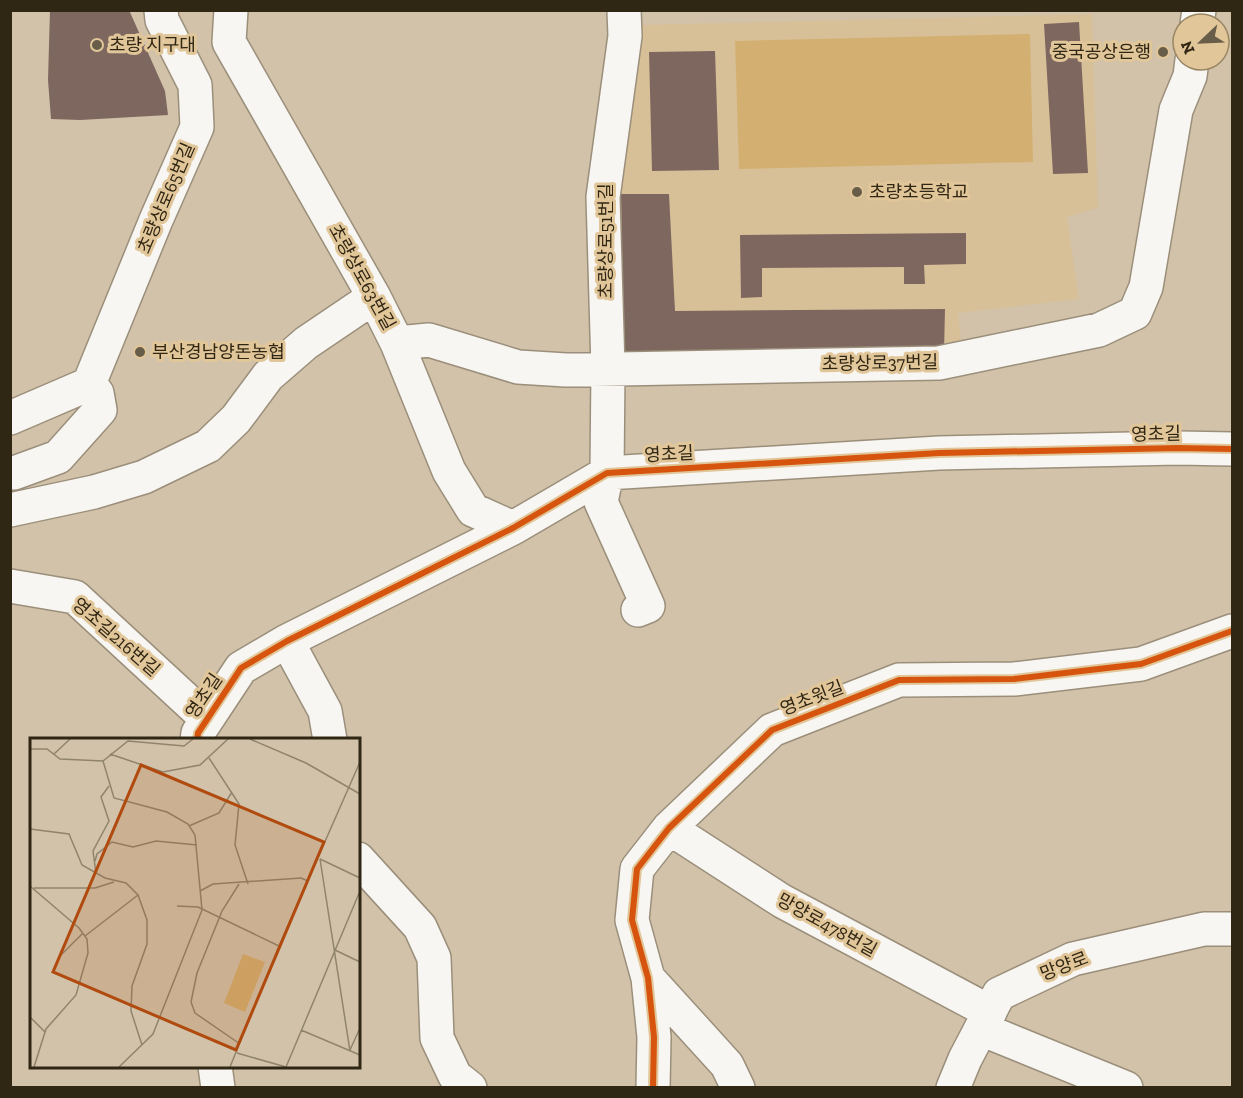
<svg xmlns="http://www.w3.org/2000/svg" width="1243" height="1098" viewBox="0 0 1243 1098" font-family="'Zilla Slab','Noto Sans KR',serif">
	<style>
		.built { fill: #d7c098 }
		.green { fill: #d3b071 }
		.building { fill: #7e675f }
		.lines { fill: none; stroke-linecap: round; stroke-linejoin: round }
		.minor-casing { stroke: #9b8f7b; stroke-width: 36 }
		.major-casing { stroke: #9b8f7b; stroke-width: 36 }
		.minor { stroke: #f8f6f2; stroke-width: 33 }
		.major { stroke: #f8f6f2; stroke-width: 33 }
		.cycleway-casing { stroke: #e1c699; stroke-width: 10 }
		.cycleway { stroke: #d6540d; stroke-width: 6 }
		.poi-dot { fill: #685d48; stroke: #e1c699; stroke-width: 2 }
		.labels { text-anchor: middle; stroke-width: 6; stroke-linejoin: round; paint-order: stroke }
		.poi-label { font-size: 18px; fill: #302614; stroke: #e1c699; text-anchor: start }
		.street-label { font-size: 18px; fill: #302614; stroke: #e1c699 }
		.inset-road { fill: none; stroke: #91846d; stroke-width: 1.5 }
		.view { fill: #b14a0e; fill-opacity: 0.15; stroke: #b14a0e; stroke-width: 3 }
		.inset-edge { fill: none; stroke: #302614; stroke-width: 3 }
	</style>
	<rect width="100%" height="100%" fill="#d1c2a9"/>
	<!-- built -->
	<path class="built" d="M1092 14 1098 208 1067 217 1079 299 958 313 962 351 619 358 615 176 639 25Z"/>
	<!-- green -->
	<path class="green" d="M1030 34 1033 162 739 169 735 41Z"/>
	<!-- building -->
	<path class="building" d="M50 10H129L165 91 168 115 80 120 51 119 48 80Z
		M1079 22 1088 173 1053 174 1044 24Z
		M715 51 719 170 652 171 649 52Z
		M621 194H669L675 311 945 309 944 352 624 354Z
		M966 233V264L924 265 925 284H904V267L762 268V297L741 298 740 235Z"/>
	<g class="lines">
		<defs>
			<path id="minor" d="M231 10 229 42 374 297 397 343 449 471 473 510 513 528
				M624 10 625 36 603 197 608 368 607 473 601 502 648 606 638 610
				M1197 24 1199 10
				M397 343 429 340 518 367 566 370 939 363 1099 330 1135 313 1146 287 1176 110 1190 76 1192 60
				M10 418 89 384 156 220 197 127 195 85 162 20 161 10
				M14 473 58 457 100 410 97 393 89 384
				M10 510 94 492 144 477 208 446 236 419 268 376 306 343 374 297
				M10 586 75 597 207 719
				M287 641 325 711 330 740
				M197 740 198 733 241 668 287 641 513 528 607 473 939 453 1178 448 1232 449
				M669 828 782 901 990 1012
				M358 859 420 927 434 958 437 1038 455 1076 470 1088
				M648 978 727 1065 738 1088
				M981 1029 1126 1088
				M215 1066 218 1088
				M653 1088 654 1037 648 978 632 920 637 869 669 828 772 730 899 680 1014 679 1141 664 1232 631"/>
			<path id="major" d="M953 1088 965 1059 999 994 1073 959 1204 929H1232"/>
		</defs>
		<!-- minor casing -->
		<use href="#minor" class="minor-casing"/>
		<!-- major casing -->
		<use href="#major" class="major-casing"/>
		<!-- minor -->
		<use href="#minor" class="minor"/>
		<!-- major -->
		<use href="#major" class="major"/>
		<defs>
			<path id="cycleway" d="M197 740 198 733 241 668 287 641 513 528 607 473 939 453 1178 448 1232 449
				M653 1088 654 1037 648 978 632 920 637 869 669 828 772 730 899 680 1014 679 1141 664 1232 631"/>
		</defs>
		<!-- cycleway casing -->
		<use href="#cycleway" class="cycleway-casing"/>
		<!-- cycleway -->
		<use href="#cycleway" class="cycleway"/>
	</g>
	<!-- markers -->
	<g class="poi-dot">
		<circle cx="97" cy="45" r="6"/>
		<circle cx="1163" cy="52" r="6"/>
		<circle cx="857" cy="192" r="6"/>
		<circle cx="140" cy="352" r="6"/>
	</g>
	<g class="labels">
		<!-- poi labels -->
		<g class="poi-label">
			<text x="109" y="51">초량 지구대</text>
			<text x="1151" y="58" text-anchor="end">중국공상은행</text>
			<text x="869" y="198">초량초등학교</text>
			<text x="152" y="358">부산경남양돈농협</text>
		</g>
		<!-- street labels -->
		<g class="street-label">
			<text transform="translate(166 198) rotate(-67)" y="6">초량상로65번길</text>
			<text transform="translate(606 241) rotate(-90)" y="6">초량상로51번길</text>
			<text transform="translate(362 277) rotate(61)" y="6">초량상로63번길</text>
			<text transform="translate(880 363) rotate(-1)" y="6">초량상로37번길</text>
			<text transform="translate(1156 434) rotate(-1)" y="6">영초길</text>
			<text transform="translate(669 454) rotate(-3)" y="6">영초길</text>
			<text transform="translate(116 637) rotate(41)" y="6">영초길216번길</text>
			<text transform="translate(204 696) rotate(-56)" y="6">영초길</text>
			<text transform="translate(812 698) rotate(-21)" y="6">영초윗길</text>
			<text transform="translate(827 925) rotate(29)" y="6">망양로478번길</text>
			<text transform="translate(1064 966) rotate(-21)" y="6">망양로</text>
		</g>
	</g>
	<!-- overview -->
	<g transform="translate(30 738)">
		<rect width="330" height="330" fill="#d1c2a9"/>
		<path d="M213 216 235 224 215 274 194 265Z" fill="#d3b071"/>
		<path class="inset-road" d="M220 1 276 25 330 56M0 11H17L30 21 73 23 98 3 154 8 163 1M24 16 40 1M80 16 133 34 170 27 198 1M179 20 209 66 205 107 218 146M73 23 84 60 137 74 158 86 165 97 172 172 123 296 89 329M159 88 189 75 202 54M0 91 39 96 52 127 75 140 96 145 108 157 117 182V206L102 248 101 273 112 307M290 121 320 313M290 121 330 140M65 123 67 116 82 104 103 109 126 103 167 107M66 136 63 113 79 83 71 59 79 48M209 146 192 173 167 235 161 264 165 275 210 306M0 148 49 190 57 201 58 215 46 257 16 291 4 329M4 150H65L84 144M170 153 183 146 271 140 278 143M147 168 168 169 249 208M55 198 108 157M305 212 330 224M30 218 53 195M0 279 15 294M271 292 330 317M320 312 330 290M207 315 256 329M200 329 249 208 330 24M256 329 330 153"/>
		<path class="view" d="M111 27 294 104 206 312 23 234Z"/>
		<rect width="330" height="330" class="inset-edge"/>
	</g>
	<!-- border -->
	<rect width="1243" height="1098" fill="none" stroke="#302614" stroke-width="24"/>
	<!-- north arrow -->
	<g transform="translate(1201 42) rotate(247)"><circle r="28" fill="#e1c699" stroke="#9a8664" stroke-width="1.5"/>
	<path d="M0-4.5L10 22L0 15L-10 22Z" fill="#685d48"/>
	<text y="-9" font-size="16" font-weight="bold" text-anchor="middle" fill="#302614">N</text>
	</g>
</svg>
